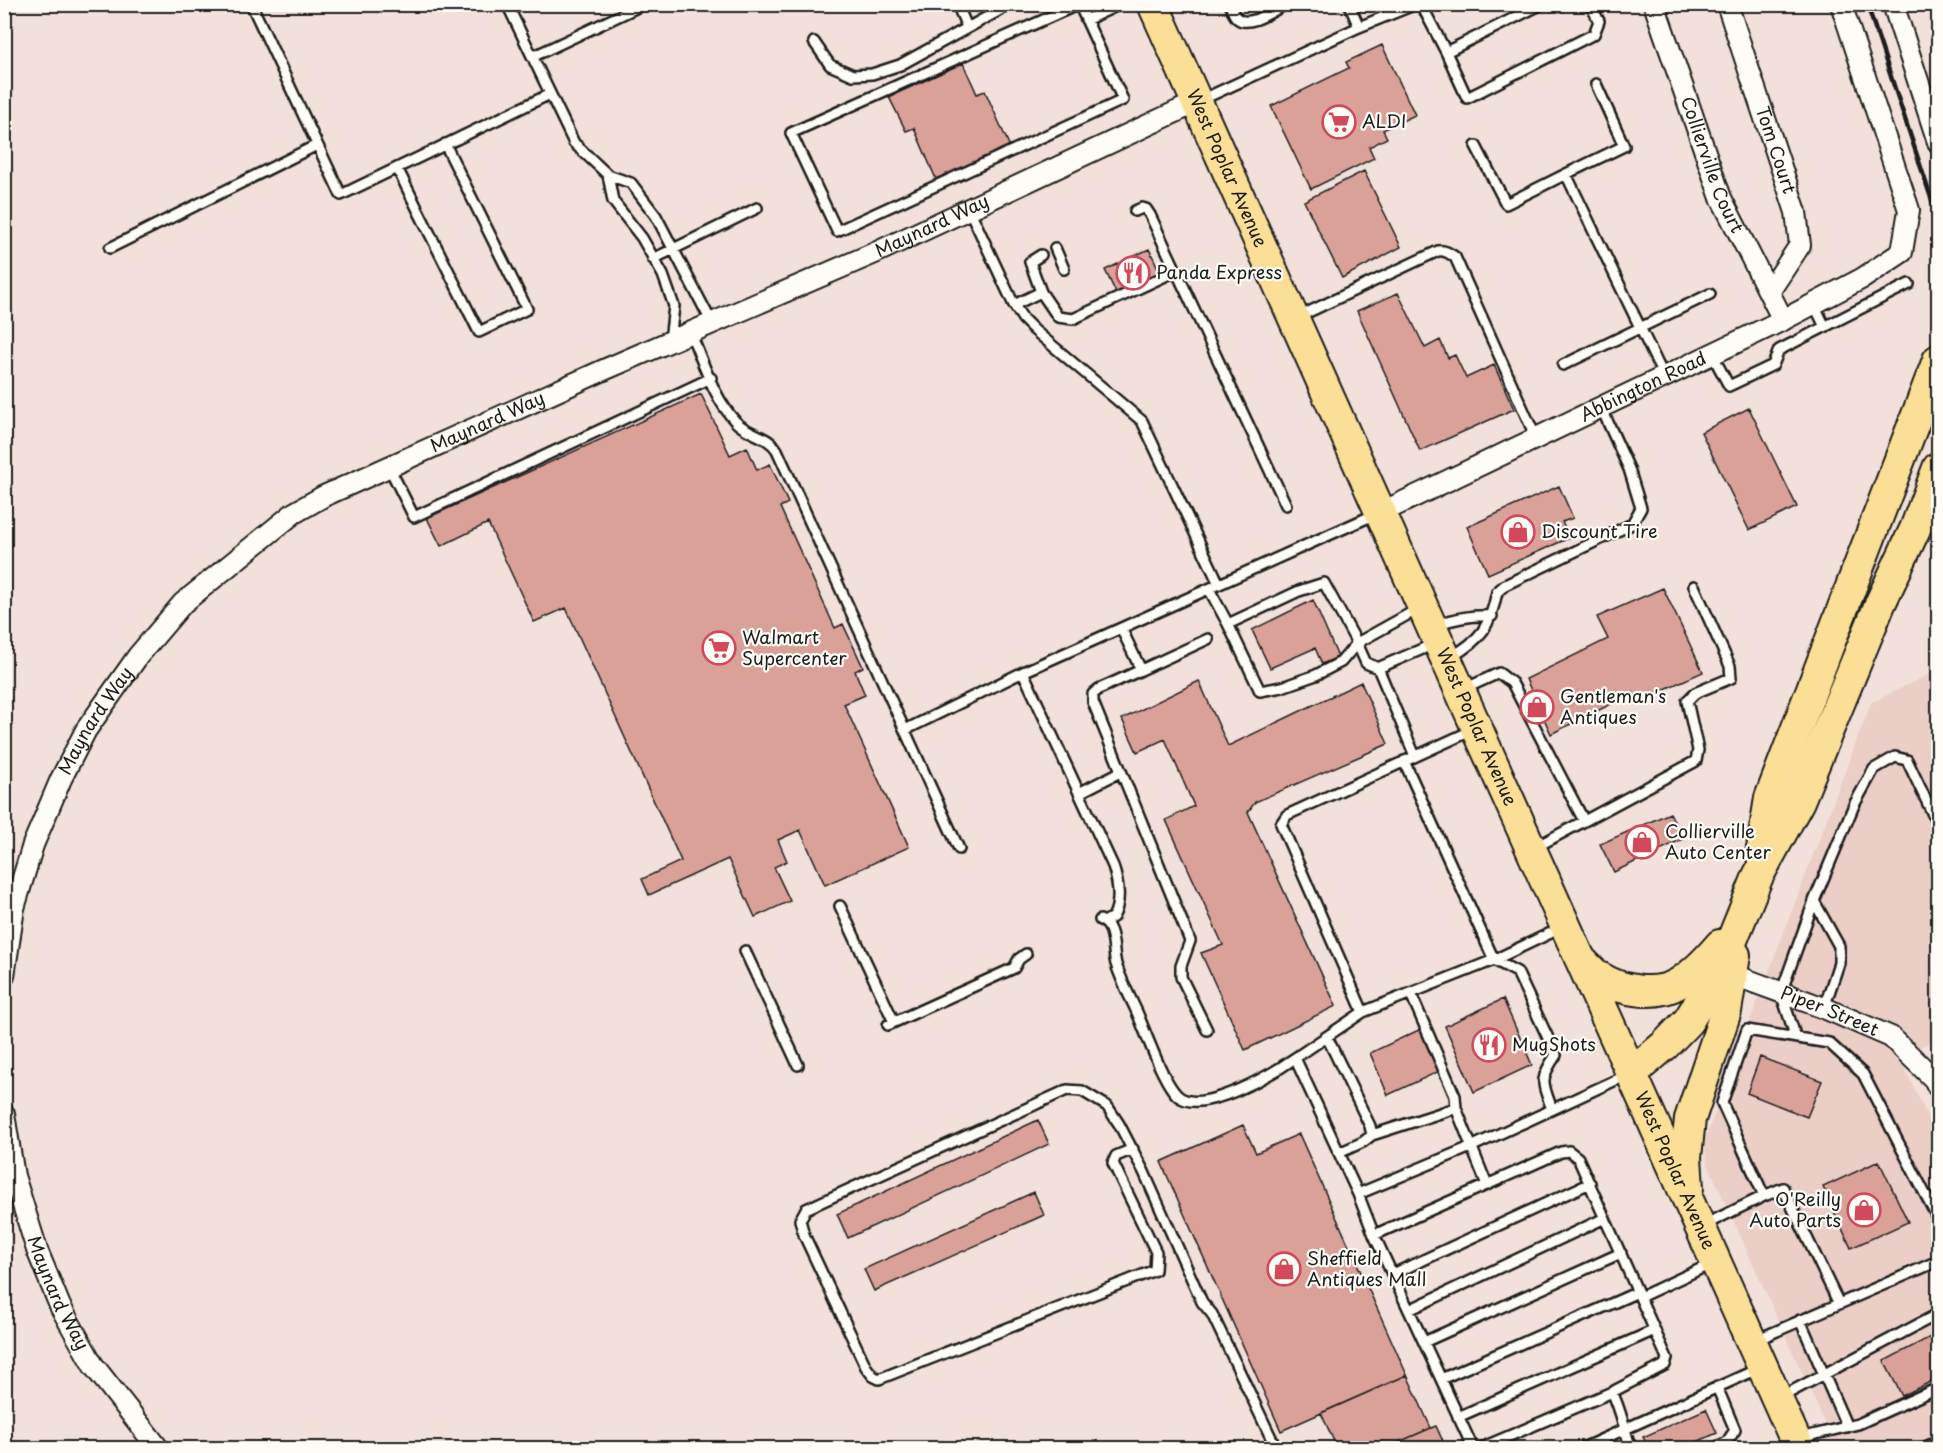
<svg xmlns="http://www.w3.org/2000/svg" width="1943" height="1453" viewBox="0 0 1943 1453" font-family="'Playpen Sans',sans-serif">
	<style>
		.built { fill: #ebcec6 }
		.building { fill: #daa198; stroke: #1c1c1c; stroke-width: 1.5 }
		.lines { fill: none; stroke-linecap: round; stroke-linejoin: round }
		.service-casing { stroke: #1c1c1c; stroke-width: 14 }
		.minor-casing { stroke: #1c1c1c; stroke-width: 24 }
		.primary-casing { stroke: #1c1c1c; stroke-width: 34 }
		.service { stroke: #fdfcf7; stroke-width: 9 }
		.minor { stroke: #fdfcf7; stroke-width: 20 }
		.primary { stroke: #fbdf96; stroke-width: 30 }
		.rail { stroke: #1c1c1c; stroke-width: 4.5 }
		.labels { text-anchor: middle; stroke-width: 4.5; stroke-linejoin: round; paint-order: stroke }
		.poi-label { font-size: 18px; fill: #1c1c1c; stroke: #fdfcf7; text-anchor: start }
		.street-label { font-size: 18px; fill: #1c1c1c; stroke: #fdfcf7 }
	</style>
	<rect width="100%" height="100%" fill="#f2e1da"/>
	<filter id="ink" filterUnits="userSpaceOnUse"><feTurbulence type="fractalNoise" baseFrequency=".0167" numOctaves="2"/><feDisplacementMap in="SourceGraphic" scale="12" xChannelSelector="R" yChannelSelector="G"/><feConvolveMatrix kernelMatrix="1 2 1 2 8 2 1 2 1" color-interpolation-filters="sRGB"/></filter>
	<g filter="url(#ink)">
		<!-- built -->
		<path class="built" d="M1938 670V1038L1899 1057 1938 1138V1448H1836L1707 1162 1704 1142 1871 703Z"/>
		<!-- building -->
		<path class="building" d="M1382 45 1415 115 1383 130 1387 138 1369 147 1374 158 1311 189 1271 106 1349 68 1346 62Z
			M963 63 977 94 985 91 1010 147 936 179 914 128 906 131 889 97Z
			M1364 171 1401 247 1342 278 1304 201Z
			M1149 249 1162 276 1118 297 1105 270Z
			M1398 293 1425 348 1440 340 1448 358 1455 355 1466 378 1494 365 1514 409 1420 451 1357 311Z
			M701 394 730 455 747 447 757 470 770 464 788 503 780 507 835 628 843 624 863 667 855 671 865 695 844 704 909 847 825 885 800 830 778 840 787 861 774 867 790 901 755 917 728 859 649 895 642 879 681 861 566 608 534 622 488 523 441 546 427 518Z
			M1749 408 1797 507 1749 530 1701 432Z
			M1559 486 1573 518 1562 522 1569 538 1488 574 1467 527Z
			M1663 588 1703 672 1636 702 1633 693 1551 734 1526 679 1608 639 1597 617Z
			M1313 600 1338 657 1322 664 1315 648 1270 668 1252 630Z
			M1199 681 1228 746 1361 682 1388 744 1255 802 1248 812 1336 1006 1245 1050 1201 953 1223 945 1166 820 1194 806 1165 739 1137 752 1122 719Z
			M1670 813 1683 839 1614 872 1600 844Z
			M1503 999 1532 1065 1474 1092 1445 1026Z
			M1425 1027 1444 1069 1388 1095 1370 1053Z
			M1760 1057 1822 1081 1807 1117 1747 1093Z
			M1038 1120 1049 1144 848 1238 837 1214Z
			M1243 1125 1256 1153 1299 1134 1407 1375 1281 1431 1161 1162Z
			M1879 1161 1908 1222 1851 1248 1823 1187Z
			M1034 1192 1044 1215 874 1291 864 1269Z
			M1938 1333V1378L1902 1396 1884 1361Z
			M1407 1375 1431 1428 1385 1448H1337L1321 1413Z
			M1706 1409 1717 1433 1683 1448H1649L1643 1437Z
			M1436 1426 1446 1448H1385L1431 1428Z"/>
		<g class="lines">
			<defs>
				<path id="service" d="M507 4 574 143 608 175 631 183 656 216 712 323
					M957 4 967 27
					M1079 4 791 133 837 231 1123 100 1079 4
					M1230 4C1232 9 1233 15 1237 18 1248 29 1274 10 1286 4
					M1349 4 1359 27
					M1421 4 1446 52 1467 98 1594 34 1599 21 1590 4
					M253 8 341 195 550 94
					M1086 20 1121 4
					M814 42 830 65 853 75 872 74 900 65 1011 4
					M1446 52 1542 4
					M532 57 644 4
					M1201 100 1359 27 1416 4
					M1476 146 1506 204 1566 174 1664 377
					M397 168 479 332 527 309 445 144
					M1566 174 1624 146 1596 84
					M608 175 613 201 642 238 663 275 674 306 670 341
					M969 209 1014 305 1023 319 1034 330 1142 421 1219 584
					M1135 211 1142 208 1146 209 1150 215 1286 505
					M110 248 317 145
					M1055 248 1064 269
					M1041 255 1030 262 1041 292
					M653 259 757 208
					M1814 304 1825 327
					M1014 305 1041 292 1058 317 1073 319 1176 271
					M1298 317 1438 251C1445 250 1449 253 1455 257L1536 438
					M690 332C703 361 713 397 735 421 746 434 768 435 777 450L959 849
					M1712 354 1729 386 1773 365 1779 350 1909 284
					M1563 365 1710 294
					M389 467 414 517 711 378
					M1209 589 1228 624 1299 591 1324 583 1357 643 1366 663 1378 668 1415 756
					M1228 624 1260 691 1282 687 1316 675 1341 662 1357 643 1418 609
					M1436 625C1455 618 1471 615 1492 616
					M1121 628 1141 670 1099 689 1093 694V702L1190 941 1181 966V977L1207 1030
					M1451 657C1482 639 1490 626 1497 592L1505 585 1632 524 1641 508 1629 469 1601 407
					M1378 668 1434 644
					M1141 670 1208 639
					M1023 672 1113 866C1118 882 1122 901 1113 917L1106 921
					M1464 689 1499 673 1512 683 1584 821
					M905 730 1023 672 1378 513
					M1404 761 1494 960 1517 972 1556 1055C1539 1080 1542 1082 1552 1109
					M1079 793 1120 772
					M1534 848 1696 761 1698 750 1687 701 1695 693 1731 678 1730 666 1694 586
					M1814 901 1839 946V963L1824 1008
					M840 906 894 1022
					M1100 920C1116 925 1112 950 1116 964 1121 980 1129 995 1136 1010 1145 1030 1163 1083 1178 1096 1202 1116 1274 1073 1295 1058
					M745 951 798 1065
					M1411 994 1455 1096 1456 1108 1487 1185
					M1363 1012 1281 824 1287 815 1473 730
					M888 1025 1014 968 1019 959 1026 954
					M1327 1037 1370 1126 1372 1135 1363 1142 1339 1153
					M1796 1038 1781 993 1814 901 1854 805 1874 769 1895 757 1907 760 1938 825
					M1372 1135 1456 1108
					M1133 1149 1116 1156 1113 1163 1156 1252 1155 1270 879 1379 873 1376 866 1367 804 1235 800 1220 806 1209 1067 1090 1082 1091 1107 1106 1119 1124 1144 1172 1202 1302 1212 1314 1276 1448
					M1358 1194 1295 1058 1363 1012 1494 960 1561 928
					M1764 1196 1783 1188 1839 1304
					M1704 1225 1764 1196 1722 1103 1747 1030 1829 1043 1863 1074 1938 1219
					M1374 1235 1358 1194 1473 1146 1629 1074
					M1393 1274 1590 1183
					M1640 1297 1711 1264
					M1409 1310 1605 1218
					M1800 1320 1847 1427
					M1756 1340 1938 1261
					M1424 1342 1621 1253
					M1441 1379 1638 1292
					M1781 1397 1938 1314
					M1458 1417 1655 1330
					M1800 1438 1858 1424 1938 1388
					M1473 1448 1374 1235 1561 1152 1569 1151 1578 1158 1667 1358 1665 1365 1612 1392C1621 1409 1624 1430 1631 1448
					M1481 1448 1612 1392
					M1583 1448 1760 1368
					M1715 1448 1727 1442 1735 1430 1717 1387
					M1923 1448 1938 1441"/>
				<g id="minor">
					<path id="s1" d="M1654 4 1721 198 1783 320"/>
					<path id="s2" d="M1727 4 1796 212 1800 245 1769 292"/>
					<path d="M1893 4 1938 142"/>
					<path id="s3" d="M1380 513 1783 320 1863 278 1902 252 1909 210 1841 4"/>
					<path id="s4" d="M1723 971 1824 1008 1891 1037 1934 1079 1938 1087"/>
					<path id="s5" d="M4 976 14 908 33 845 61 779 86 730 138 656 183 603 294 513 324 496 606 369 877 252 1197 102"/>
					<path id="s6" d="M4 1114 14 1176 37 1250 60 1306 93 1365 158 1448"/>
				</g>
				<g id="primary">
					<path id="s7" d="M1153 4 1799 1448"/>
					<path d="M1761 855 1770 798 1938 360"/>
					<path d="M1583 962C1589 968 1594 974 1601 978 1622 991 1656 997 1679 983 1695 973 1708 959 1720 945"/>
					<path d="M1632 1073 1665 1045 1688 1021 1720 970 1758 876 1799 801 1880 604 1915 529 1938 468"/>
					<path d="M1688 1188 1686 1157 1690 1119 1726 1011 1735 955"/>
				</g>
			</defs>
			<!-- service casing -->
			<use href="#service" class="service-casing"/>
			<!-- minor casing -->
			<use href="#minor" class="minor-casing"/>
			<!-- primary casing -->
			<use href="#primary" class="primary-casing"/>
			<!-- service -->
			<use href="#service" class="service"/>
			<!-- minor -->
			<use href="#minor" class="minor"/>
			<!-- primary -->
			<use href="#primary" class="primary"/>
			<!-- rail -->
			<path class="rail" d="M1867 4 1938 219"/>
		</g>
	</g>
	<!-- icons -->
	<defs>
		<symbol id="supermarket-ring" viewBox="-11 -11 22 22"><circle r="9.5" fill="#fdfcf7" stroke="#d1495b" stroke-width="1.5"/><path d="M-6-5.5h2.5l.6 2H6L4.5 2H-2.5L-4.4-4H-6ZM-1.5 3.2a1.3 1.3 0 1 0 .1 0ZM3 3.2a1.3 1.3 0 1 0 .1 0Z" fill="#d1495b"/></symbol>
		<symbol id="restaurant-ring" viewBox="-11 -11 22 22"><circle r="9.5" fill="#fdfcf7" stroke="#d1495b" stroke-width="1.5"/><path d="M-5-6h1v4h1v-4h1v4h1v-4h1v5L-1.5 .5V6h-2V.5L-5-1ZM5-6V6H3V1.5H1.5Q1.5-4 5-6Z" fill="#d1495b"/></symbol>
		<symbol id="shop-ring" viewBox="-11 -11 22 22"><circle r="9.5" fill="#fdfcf7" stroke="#d1495b" stroke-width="1.5"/><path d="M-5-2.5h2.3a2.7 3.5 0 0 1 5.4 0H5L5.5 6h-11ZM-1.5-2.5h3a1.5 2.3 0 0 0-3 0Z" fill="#d1495b"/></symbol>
	</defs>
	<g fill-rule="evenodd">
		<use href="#supermarket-ring" x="1320" y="103" width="38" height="38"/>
		<use href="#restaurant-ring" x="1114" y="254" width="38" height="38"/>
		<use href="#shop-ring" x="1499" y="513" width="38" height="38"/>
		<use href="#supermarket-ring" x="700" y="629" width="38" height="38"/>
		<use href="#shop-ring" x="1518" y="688" width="38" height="38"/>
		<use href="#shop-ring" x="1623" y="823" width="38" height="38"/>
		<use href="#restaurant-ring" x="1470" y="1026" width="38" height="38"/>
		<use href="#shop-ring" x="1845" y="1191" width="38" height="38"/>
		<use href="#shop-ring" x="1265" y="1250" width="38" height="38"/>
	</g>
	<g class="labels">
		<!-- poi labels -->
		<g class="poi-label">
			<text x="1362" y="128">ALDI</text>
			<text x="1156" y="279">Panda Express</text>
			<text x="1541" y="538">Discount Tire</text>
			<text x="742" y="644">Walmart<tspan x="742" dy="21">Supercenter</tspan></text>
			<text x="1560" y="703">Gentleman's<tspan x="1560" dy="21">Antiques</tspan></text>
			<text x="1665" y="838">Collierville<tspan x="1665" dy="21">Auto Center</tspan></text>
			<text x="1512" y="1051">MugShots</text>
			<text x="1841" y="1206" text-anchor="end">O'Reilly<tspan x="1841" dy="21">Auto Parts</tspan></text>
			<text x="1307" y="1265">Sheffield<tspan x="1307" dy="21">Antiques Mall</tspan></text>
		</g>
		<!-- street labels -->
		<g class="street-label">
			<text dy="6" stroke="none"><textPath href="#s2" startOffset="154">Tom Court</textPath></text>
			<text dy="6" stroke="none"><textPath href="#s1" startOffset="171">Collierville Court</textPath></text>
			<text dy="6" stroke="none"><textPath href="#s7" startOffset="180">West Poplar Avenue</textPath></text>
			<text dy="6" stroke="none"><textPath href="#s5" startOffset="1264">Maynard Way</textPath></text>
			<text dy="6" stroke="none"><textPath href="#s3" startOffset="292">Abbington Road</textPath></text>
			<text dy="6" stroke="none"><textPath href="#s5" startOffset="778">Maynard Way</textPath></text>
			<text dy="6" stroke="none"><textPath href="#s5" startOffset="274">Maynard Way</textPath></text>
			<text dy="6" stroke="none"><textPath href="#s7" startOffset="792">West Poplar Avenue</textPath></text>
			<text dy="6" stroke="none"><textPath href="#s4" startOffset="114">Piper Street</textPath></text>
			<text dy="6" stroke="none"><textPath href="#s7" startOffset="1278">West Poplar Avenue</textPath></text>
			<text dy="6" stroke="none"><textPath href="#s6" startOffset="188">Maynard Way</textPath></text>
		</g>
	</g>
	<!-- margin -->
	<rect width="1943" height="1453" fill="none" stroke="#fdfcf7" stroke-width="24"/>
	<rect x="12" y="12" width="1919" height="1429" fill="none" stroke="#1c1c1c" stroke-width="2" filter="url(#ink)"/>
</svg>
